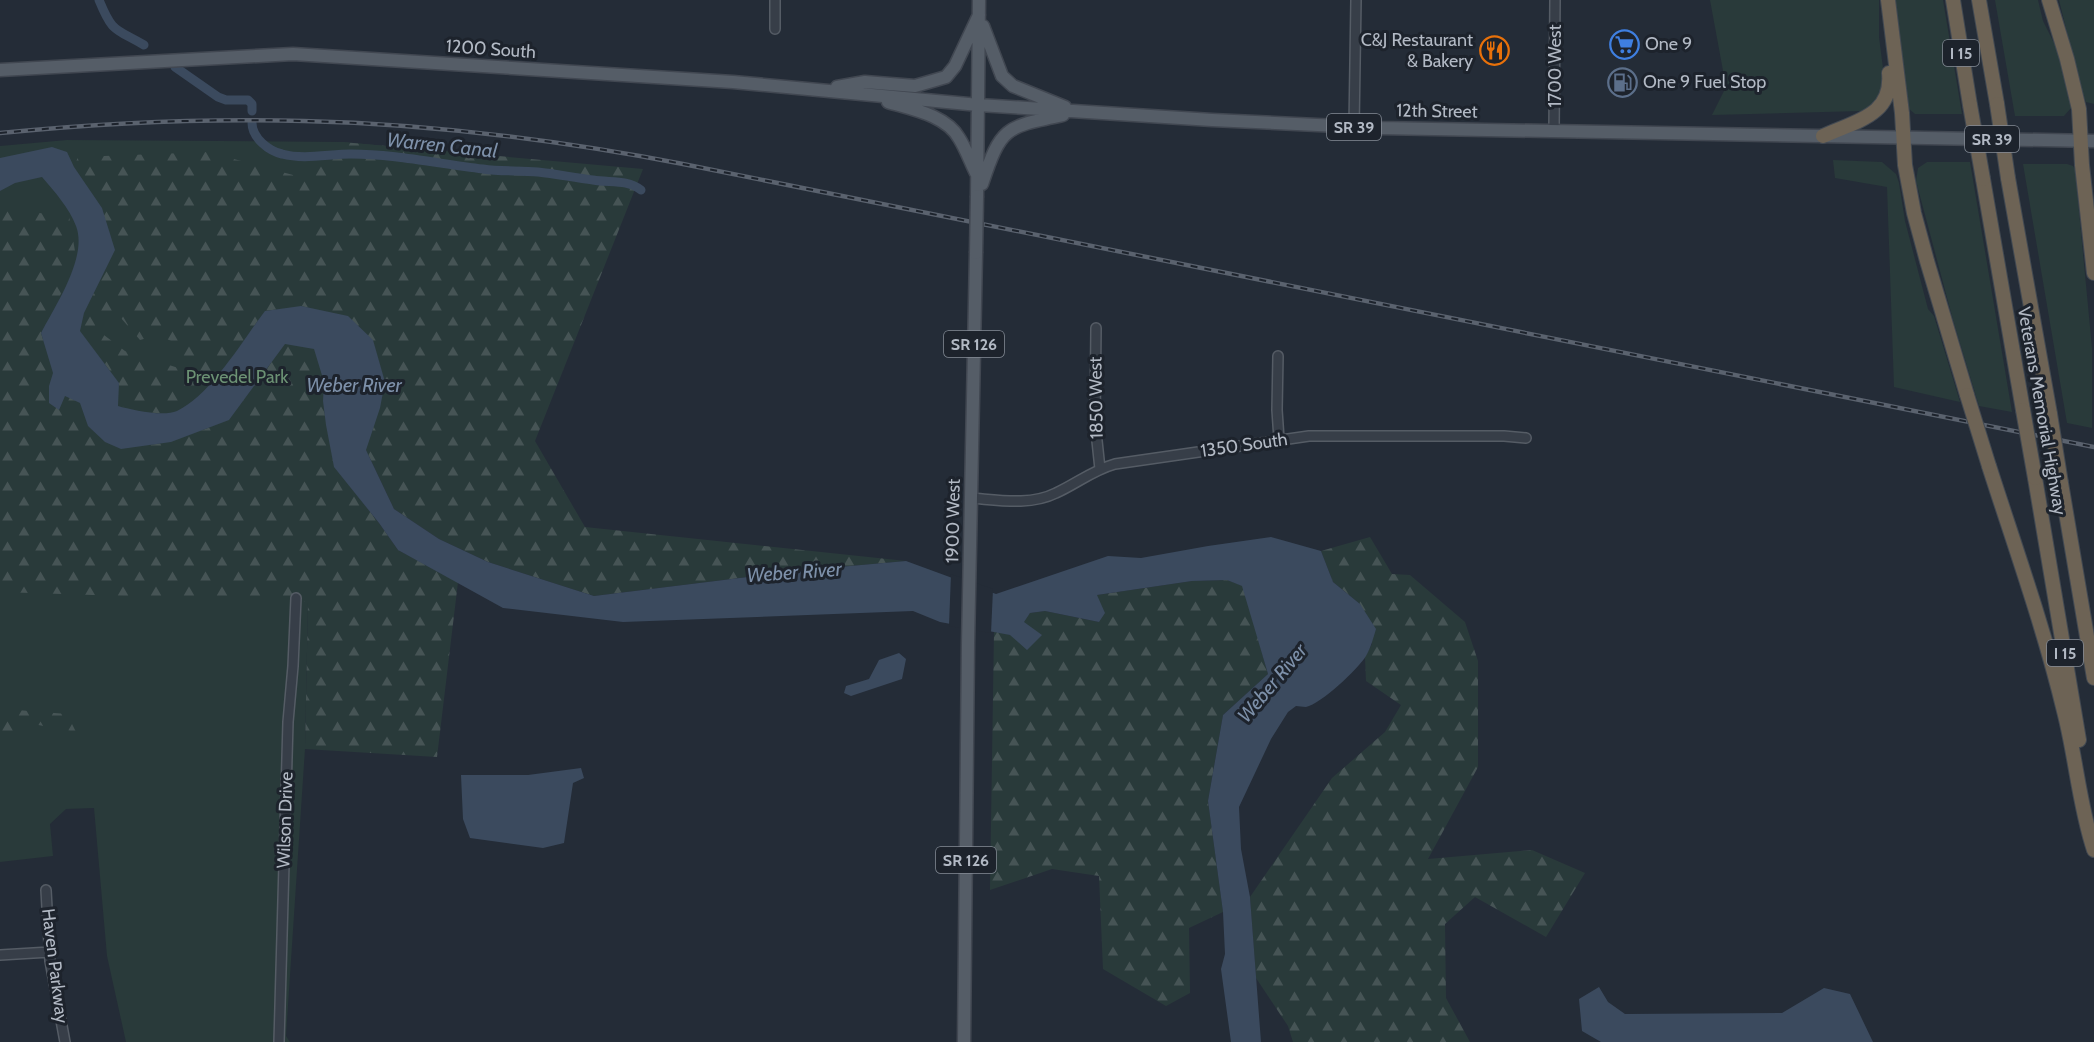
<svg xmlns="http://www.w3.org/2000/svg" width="2094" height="1042" viewBox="0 0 2094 1042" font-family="Cabin,sans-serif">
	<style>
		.green { fill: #293a3a }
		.forest { fill: url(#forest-firs); fill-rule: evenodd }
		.water { fill: #3b4a5e }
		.pier { fill: #242c37 }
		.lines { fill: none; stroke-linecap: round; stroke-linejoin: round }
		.canal { stroke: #3b4a5e; stroke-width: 9 }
		.minor-casing { stroke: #555c65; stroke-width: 12 }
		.major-casing { stroke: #414751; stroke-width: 15 }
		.highway-casing { stroke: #424952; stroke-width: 16 }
		.minor { stroke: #373e48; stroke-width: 9 }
		.major { stroke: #555d67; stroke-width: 12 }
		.highway { stroke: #6d6355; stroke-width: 14 }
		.rail-casing { stroke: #5a626e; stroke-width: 4.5 }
		.rail { stroke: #1d232c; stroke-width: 2; stroke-dasharray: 7; stroke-linecap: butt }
		.major-bridge-casing { stroke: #414751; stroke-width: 15; stroke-linecap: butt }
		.highway-bridge-casing { stroke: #424952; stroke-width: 16; stroke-linecap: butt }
		.major-bridge { stroke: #555d67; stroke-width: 12 }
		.highway-bridge { stroke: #6d6355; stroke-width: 14 }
		.labels { text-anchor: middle; stroke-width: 6; stroke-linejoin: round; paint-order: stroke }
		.shield { fill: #1d232c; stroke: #858c96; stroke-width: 1.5 }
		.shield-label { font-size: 16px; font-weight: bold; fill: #b2b9c4 }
		.poi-label { font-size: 18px; fill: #b2b9c4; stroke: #1d232c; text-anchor: start }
		.street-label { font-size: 18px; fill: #b2b9c4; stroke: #1d232c }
		.park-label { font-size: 18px; fill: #6c9274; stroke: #1d232c }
		.water-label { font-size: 20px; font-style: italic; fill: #7d90a9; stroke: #1d232c }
	</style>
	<defs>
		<pattern id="forest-firs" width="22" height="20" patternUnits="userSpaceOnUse" patternTransform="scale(1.5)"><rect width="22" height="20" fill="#293a3a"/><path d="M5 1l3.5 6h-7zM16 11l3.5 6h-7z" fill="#465455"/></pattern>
	</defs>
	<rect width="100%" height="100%" fill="#242c37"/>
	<!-- green -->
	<path class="green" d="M1710 0H1879V37L1884 76 1883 93 1870 108 1861 111 1712 115 1726 87Z
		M1894 0H1943L1962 114H1915L1908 108Z
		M1995 0H2038L2043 21 2057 49 2071 102V108L2064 116H2015Z
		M2059 0H2094V104L2086 102 2082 93Z
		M67 140 342 142 497 156 308 603 305 749 286 1036 290 1042H126L107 956 94 808 66 809 50 824 53 856 0 862V146Z
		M1833 160 1882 162 1896 174 1899 183 1905 221 1928 309 1934 316 1960 402 1894 387 1887 187 1835 178Z
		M1927 162H1970L2012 412 1979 406 1953 320 1916 181 1918 168Z
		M2023 164H2067L2073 166 2075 169 2092 348V428L2067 423Z"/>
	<!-- forest -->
	<path class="forest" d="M342 142 643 169 535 441 585 527 906 561 805 570 594 596 488 562 439 539 394 509 366 450 380 408 348 316 301 306 265 311C243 340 209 396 177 411 163 417 132 410 118 405L119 383 80 331 84 313 115 250 74 167 78 157 208 152 308 179ZM114 310 140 340 158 335 180 345 181 356 191 372 125 351 100 332Z
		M0 209 69 216 76 257 73 270 41 333 53 373 49 386 80 403 88 426 105 442 121 449 171 442 229 420 285 344 314 349 324 382 323 401 326 425 335 467 379 523 398 550 458 582 437 757 305 749 308 602 0 592Z
		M1370 537 1392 574 1410 575 1465 622 1478 661V767L1428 859 1532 850 1585 873 1546 937 1475 897 1445 924 1446 998 1470 1042H1293L1288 1026 1256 978 1250 897 1332 778 1385 732 1401 705 1366 681 1365 657 1372 644 1360 604 1333 582 1321 551Z
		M1227 580 1243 586 1268 674 1223 715 1208 801 1223 912 1189 928 1190 993 1166 1006 1103 969 1099 876 1052 869 990 890 994 631 1011 635 1030 613 1045 611 1099 622 1097 595 1192 581Z
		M17 710 67 714 76 732 33 724 0 740V714Z"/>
	<!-- water -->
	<path class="water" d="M52 147 67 152 74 167 102 208 115 250 84 313 80 331 119 383 118 406C132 410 163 417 177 411 210 396 243 340 265 311L301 306 348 316 373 340 385 382 380 408 366 450 394 509 439 539 488 562 594 596 805 570 906 561 996 594 1108 556 1141 558 1208 546 1271 537 1321 551 1333 582 1360 604 1376 629C1373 639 1371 647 1366 656 1358 669 1321 704 1306 707 1302 707 1299 706 1296 706L1288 712 1271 739 1239 807 1241 849 1250 897 1261 1042H1231L1221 969 1225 954 1223 912 1208 801 1223 715 1268 674 1242 586 1227 580 1192 581 1097 595 1105 613 1099 622 1045 611 1030 613 1024 622 1042 635 1027 650 1010 635 940 622 913 611 623 622 503 608 398 550 379 523 334 467 326 425 323 401 324 382 314 349 285 344 229 420 171 442 121 449 105 442 88 426 80 403 65 396 59 410 49 403V386L53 373 41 333C55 306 88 257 76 226 69 208 55 192 42 177L15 183 0 191V158Z
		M899 653 906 659 902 679 851 696 844 693 846 686 869 679 879 660Z
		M581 768 584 778 573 783 564 843 543 848 470 838 463 819 461 775H528Z
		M1599 987 1608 1002 1625 1014 1782 1013 1824 988 1850 994 1873 1042H1601L1582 1031 1579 999Z"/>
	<!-- pier -->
	<path class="pier" d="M951 574 993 589 991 633 949 626Z"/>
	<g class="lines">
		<!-- canal -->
		<path class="canal" d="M99 0C113 34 115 28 144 45
			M175 67 218 97 226 100H248L252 104V111
			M252 123C252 138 269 151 282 154 304 160 329 154 351 154 395 154 439 164 483 169 502 172 520 170 538 172 557 174 575 178 593 180 610 183 627 179 641 190"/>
		<defs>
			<path id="minor" d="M775 29V0
				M1354 127 1356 0
				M1554 131 1555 0
				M1096 328 1095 422 1100 469
				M1278 356 1277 410 1279 439
				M971 498C998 500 1030 506 1056 493 1076 484 1093 470 1115 464L1309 436H1504L1526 438
				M46 890 50 961 65 1042
				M0 955 50 952
				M279 1042 288 722 293 666 296 598"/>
			<path id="major" d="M983 26 1002 76 1013 86 1065 107
				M0 70 293 54 733 82 979 105 1212 120 1380 128 2094 141
				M837 87 865 82 915 86 946 77 955 66 979 15
				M888 102C911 109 946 115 959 138 966 149 970 161 976 173
				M982 184C1001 127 1005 127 1063 115
				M977 196 979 0
				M964 1042 968 644 976 253"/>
			<path id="highway" d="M1888 0 1902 113 1905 165 1914 213 1927 261 1967 395
				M1953 0 1970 105
				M1979 0 1997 104
				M2049 0 2067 59 2079 109 2082 165 2094 273
				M1823 136C1855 121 1893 116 1889 73
				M2008 178 2050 414
				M1983 179 2023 410
				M1989 466C2015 547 2044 628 2064 711 2076 757 2079 805 2094 850
				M2035 478 2079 740
				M2061 483 2094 678"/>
		</defs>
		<!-- minor casing -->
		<use href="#minor" class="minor-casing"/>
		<!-- major casing -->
		<use href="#major" class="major-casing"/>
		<!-- highway casing -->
		<use href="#highway" class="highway-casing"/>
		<!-- minor -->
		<use href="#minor" class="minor"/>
		<!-- major -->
		<use href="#major" class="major"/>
		<!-- highway -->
		<use href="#highway" class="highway"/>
		<defs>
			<path id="rail" d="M0 133C101 123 203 118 304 121 431 124 558 140 683 164L2094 447"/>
		</defs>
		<!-- rail casing -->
		<use href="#rail" class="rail-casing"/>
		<!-- rail -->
		<use href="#rail" class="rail"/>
		<defs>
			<path id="major-bridge" d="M976 253 977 196"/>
			<path id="highway-bridge" d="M1997 104 2008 178
				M1970 105 1983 179
				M1967 395 1989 466
				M2023 410 2035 478
				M2050 414 2061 483"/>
		</defs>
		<!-- major-bridge casing -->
		<use href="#major-bridge" class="major-bridge-casing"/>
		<!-- highway-bridge casing -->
		<use href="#highway-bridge" class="highway-bridge-casing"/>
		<!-- major-bridge -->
		<use href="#major-bridge" class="major-bridge"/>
		<!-- highway-bridge -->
		<use href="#highway-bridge" class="highway-bridge"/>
	</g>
	<!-- icons -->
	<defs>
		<symbol id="supermarket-ring" viewBox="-11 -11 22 22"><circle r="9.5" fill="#1d232c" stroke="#3f7fe0" stroke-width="1.5"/><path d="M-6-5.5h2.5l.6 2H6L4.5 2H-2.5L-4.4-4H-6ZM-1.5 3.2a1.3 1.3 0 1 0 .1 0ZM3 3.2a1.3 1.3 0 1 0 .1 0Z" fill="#3f7fe0"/></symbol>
		<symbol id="restaurant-ring" viewBox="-11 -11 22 22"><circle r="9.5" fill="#1d232c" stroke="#e8710a" stroke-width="1.5"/><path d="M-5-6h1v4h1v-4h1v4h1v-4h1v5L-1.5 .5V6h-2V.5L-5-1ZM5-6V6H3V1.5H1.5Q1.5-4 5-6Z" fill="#e8710a"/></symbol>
		<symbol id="fuel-ring" viewBox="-11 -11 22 22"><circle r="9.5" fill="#1d232c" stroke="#5c6f8a" stroke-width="1.5"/><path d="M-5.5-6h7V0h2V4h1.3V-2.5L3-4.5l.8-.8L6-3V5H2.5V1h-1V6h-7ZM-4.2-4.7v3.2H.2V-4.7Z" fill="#5c6f8a"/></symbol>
	</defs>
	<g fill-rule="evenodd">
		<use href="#supermarket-ring" x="1608" y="28" width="33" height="33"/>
		<use href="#restaurant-ring" x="1478" y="34" width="33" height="33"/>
		<use href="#fuel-ring" x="1606" y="66" width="33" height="33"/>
	</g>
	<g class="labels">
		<!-- shield labels -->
		<g class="shield">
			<rect x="1943" y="40" width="36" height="26" rx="4.5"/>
			<rect x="1327" y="114" width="54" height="26" rx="4.5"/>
			<rect x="1965" y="126" width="54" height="26" rx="4.5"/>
			<rect x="944" y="331" width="60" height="26" rx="4.5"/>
			<rect x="2047" y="640" width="36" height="26" rx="4.5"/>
			<rect x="936" y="847" width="60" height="26" rx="4.5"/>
		</g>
		<g class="shield-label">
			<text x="1961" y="59">I 15</text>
			<text x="1354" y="133">SR 39</text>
			<text x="1992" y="145">SR 39</text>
			<text x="974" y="350">SR 126</text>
			<text x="2065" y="659">I 15</text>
			<text x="966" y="866">SR 126</text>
		</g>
		<!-- poi labels -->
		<g class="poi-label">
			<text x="1473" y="46" text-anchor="end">C&amp;J Restaurant<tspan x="1473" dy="21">&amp; Bakery</tspan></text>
			<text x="1645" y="50">One 9</text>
			<text x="1643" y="88">One 9 Fuel Stop</text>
		</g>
		<!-- street labels -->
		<g class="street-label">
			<text transform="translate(491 49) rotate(4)" y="6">1200 South</text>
			<text transform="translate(1555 66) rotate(-90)" y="6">1700 West</text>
			<text transform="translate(1437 111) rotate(1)" y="6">12th Street</text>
			<text transform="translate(1096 398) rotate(-91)" y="6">1850 West</text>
			<text transform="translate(2042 411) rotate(80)" y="6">Veterans Memorial Highway</text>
			<text transform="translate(1244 445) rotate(-8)" y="6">1350 South</text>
			<text transform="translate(953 521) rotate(-89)" y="6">1900 West</text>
			<text transform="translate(285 820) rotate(-88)" y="6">Wilson Drive</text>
			<text transform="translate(55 966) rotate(83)" y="6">Haven Parkway</text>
		</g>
		<!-- park labels -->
		<g class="park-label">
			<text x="237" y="383">Prevedel Park</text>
		</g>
		<!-- water labels -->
		<g class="water-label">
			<text transform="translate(442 145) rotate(6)" y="7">Warren Canal</text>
			<text x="354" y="392">Weber River</text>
			<text transform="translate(794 572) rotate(-4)" y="7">Weber River</text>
			<text transform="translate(1272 683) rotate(-50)" y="7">Weber River</text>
		</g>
	</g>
</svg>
